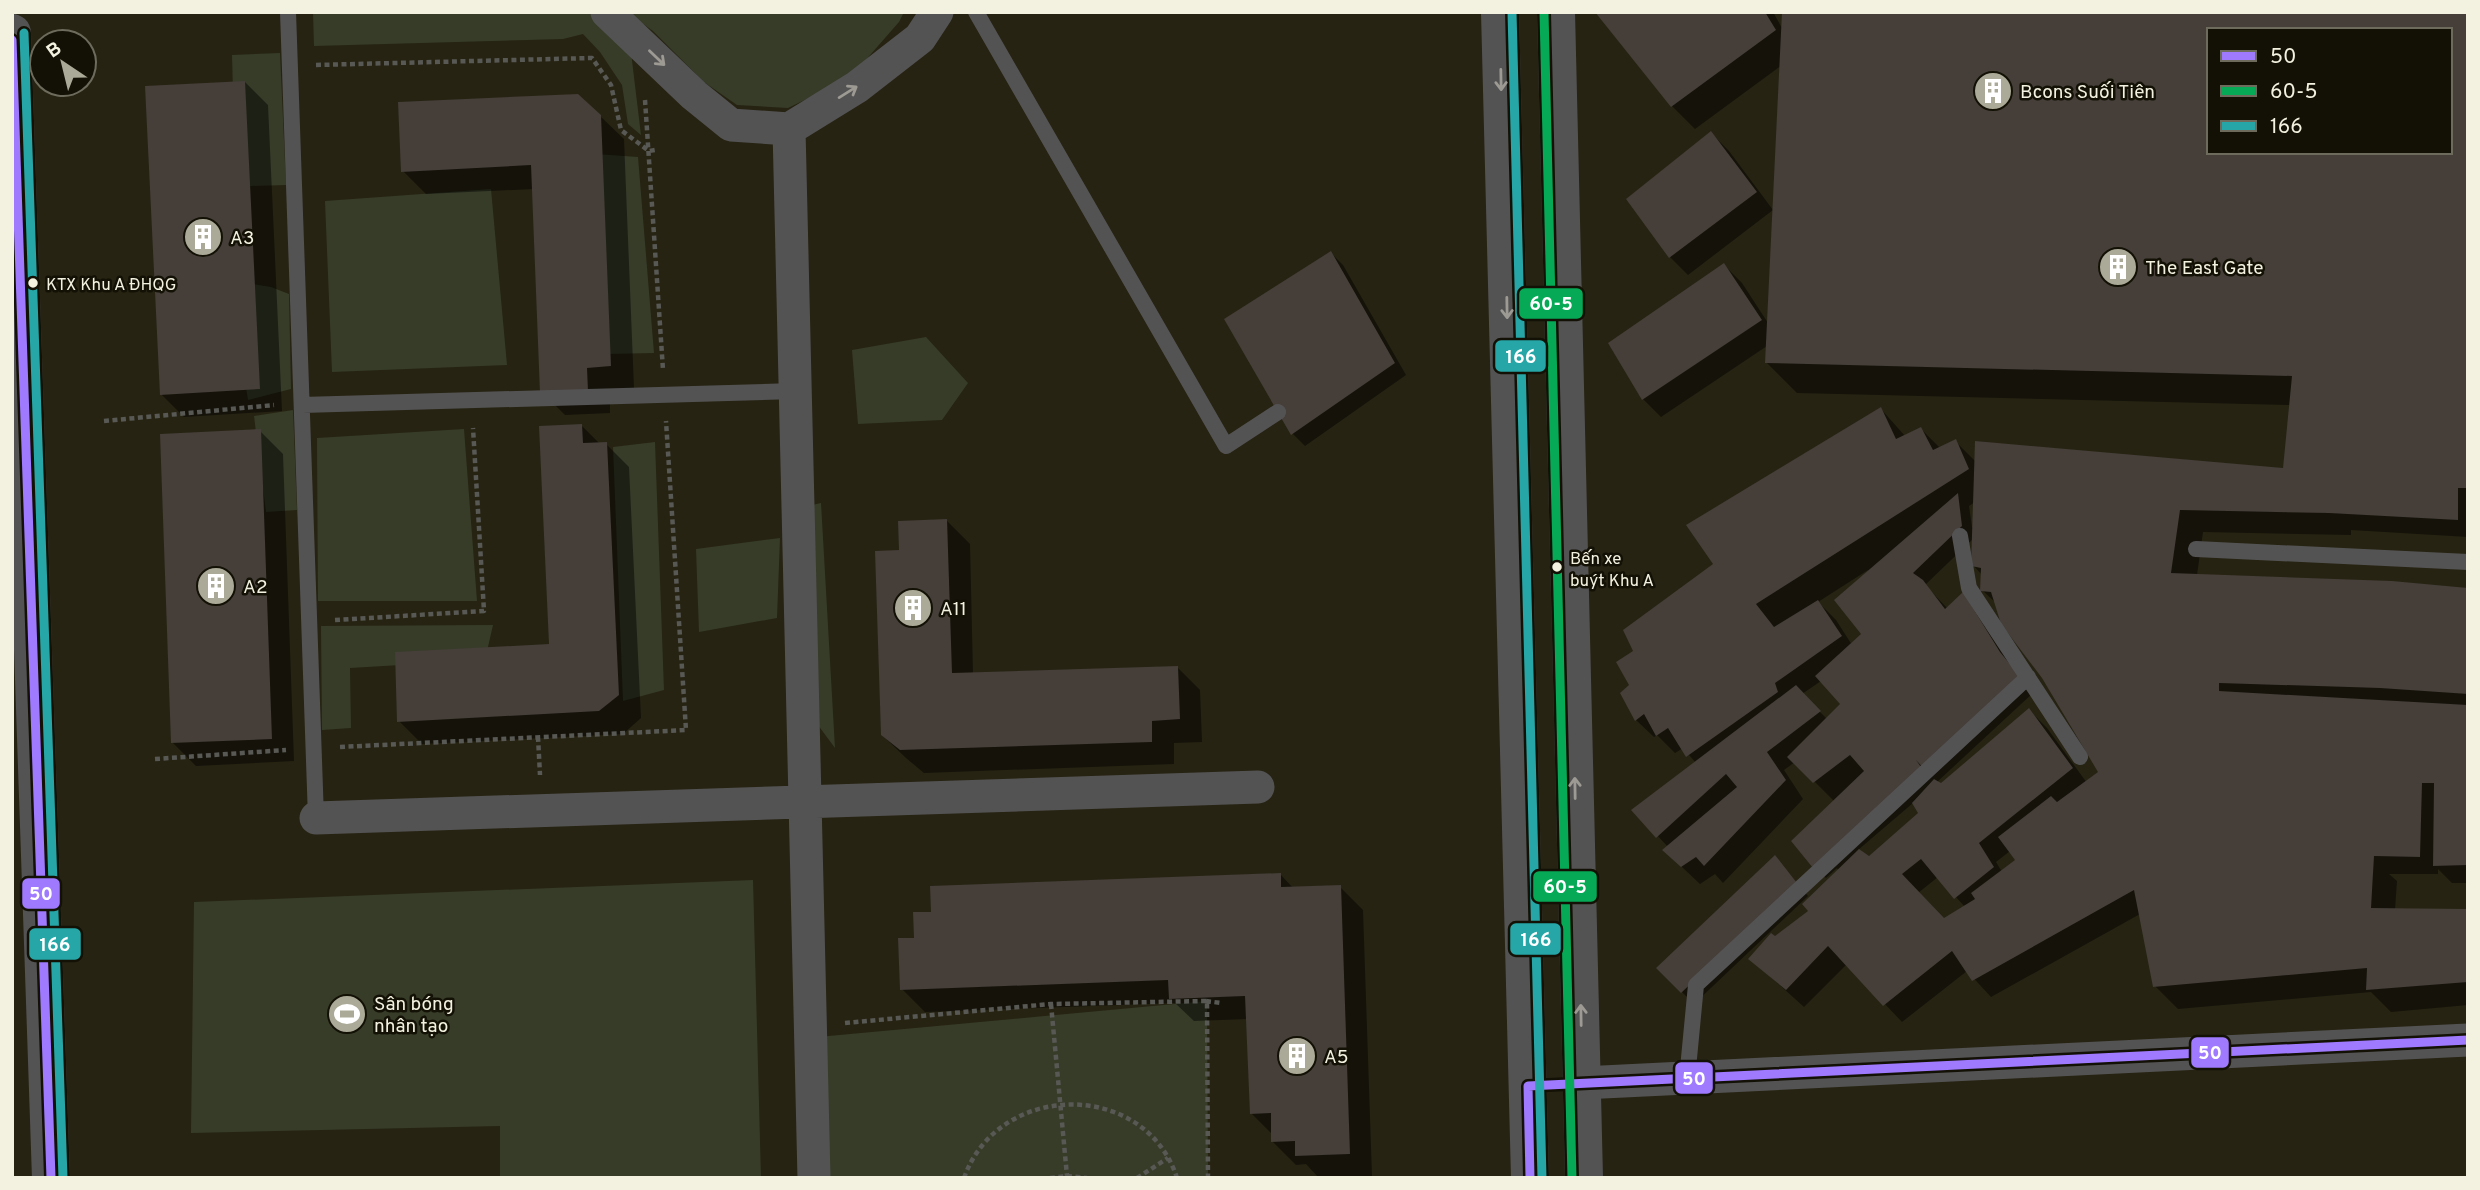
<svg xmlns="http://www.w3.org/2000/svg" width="2480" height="1190" viewBox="0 0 2480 1190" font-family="Overpass,sans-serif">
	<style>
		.green { fill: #373c29 }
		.shadow { fill: #0007; fill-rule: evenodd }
		.building { fill: #453e39; fill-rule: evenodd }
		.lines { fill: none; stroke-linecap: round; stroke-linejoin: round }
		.path { stroke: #585854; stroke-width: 4.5; stroke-dasharray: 5 3.5; stroke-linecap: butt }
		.service { stroke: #545354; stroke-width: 16 }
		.minor { stroke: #545354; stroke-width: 33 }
		.tertiary { stroke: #545354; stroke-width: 38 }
		.bus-1-casing { stroke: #131105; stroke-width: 14 }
		.bus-2-casing { stroke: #131105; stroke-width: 14 }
		.bus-3-casing { stroke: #131105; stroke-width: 14 }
		.bus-1 { stroke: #9f7aff; stroke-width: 9 }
		.bus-2 { stroke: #06aa56; stroke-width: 9 }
		.bus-3 { stroke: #26a6a6; stroke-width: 9 }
		.oneway { stroke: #9c9a93 }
		.bus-dot { fill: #f3f1df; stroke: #131105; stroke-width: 2.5 }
		.labels { text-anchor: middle; stroke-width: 5; stroke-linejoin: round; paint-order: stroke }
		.bus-label { font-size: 17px; fill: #f3f1df; stroke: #131105; text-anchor: start }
		.poi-label { font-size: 19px; fill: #f3f1df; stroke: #131105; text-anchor: start }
		.line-badge { stroke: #131105; stroke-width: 2.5 }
		.badge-label { font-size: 19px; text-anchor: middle; font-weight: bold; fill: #fff }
	</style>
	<rect width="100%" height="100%" fill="#262312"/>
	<!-- green -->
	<path class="green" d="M313 12H592L630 44 641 135 628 124 622 85 600 52 583 34 563 39 314 46Z
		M627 12H904L899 22 850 78 788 108 737 105 704 82 653 31Z
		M280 53 286 185 250 186 235 168 232 55Z
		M596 154 638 157 654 353 607 354Z
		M491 189 507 365 332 372 325 201Z
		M241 282 271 287 289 294 291 389 248 400 244 375Z
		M926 337 968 383 942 420 858 424 852 350Z
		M293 410 297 510 266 512 254 416Z
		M464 429 477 601H318L317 438Z
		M655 442 664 690 623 701 613 447Z
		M821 503 835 748 812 717 803 507Z
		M780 538 777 618 699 632 696 549Z
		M493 625 485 660 350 668 351 728 322 730 321 626Z
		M753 880 761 1178H500V1126L191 1133 194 902Z
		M1207 1001 1208 1178H812L807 1038Z"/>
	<!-- shadow -->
	<path class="shadow" d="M1597 12H1773L1783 30 2468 12V537L2351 530V535L2203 532 2197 575 2468 589V883H2452L2438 869V874H2389L2397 881 2395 910 2468 911V1005L2391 1012 2371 992 2178 1009 2155 986 2140 914 1991 997 1967 971 1902 1022 1847 964 1804 1007 1751 959 1811 911 1839 871 1837 868 1826 878 1814 866 1835 802 1795 762 1784 770 1803 799 1723 883 1715 874 1700 884 1664 850 1668 847 1634 810 1696 763 1683 748 1675 753 1657 735 1654 737 1636 720 1633 686 1635 651 1715 564 1881 409 1905 436 1921 429 1941 449 1955 441 1976 462 2284 470 2291 405 1797 393 1766 362 1767 346 1661 417 1643 399 1611 344 1724 265 1742 283 1768 323 1782 65 1695 129 1672 106ZM2209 30H2450V152H2209ZM1975 502 1974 527H1972L1969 506ZM1974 538 1973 565 1982 575V590L1997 604 2044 677 2100 773 2087 783 2047 728 2029 710 1941 785 1937 782 2033 693 1963 594 1948 609 1925 585ZM1868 570 1864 635 1852 645 1836 620 1818 602ZM1821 681 1842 705 1827 719 1802 694ZM1913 803 1920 813 1869 858 1858 850ZM2010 851 2017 861 2002 872 1996 862ZM1938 877 1965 907 1945 920 1918 893Z
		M245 82 268 105 282 411 184 417 161 394Z
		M600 116 624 139 634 388 610 390V413L565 415 542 392 534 189 426 194 403 171Z
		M1711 133 1729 151 1773 210 1688 275 1670 257Z
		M1331 253 1343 265 1406 375 1305 446 1293 434Z
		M581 425 600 444H606L629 467 641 718 623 734 422 744 399 721 551 646Z
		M260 431 283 454 294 761 196 766 173 743Z
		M947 521 970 544 973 674 1177 667 1200 690 1202 742 1174 743V764L924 773 906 758 882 735 901 552Z
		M1775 858 1808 896 1694 1004 1658 968Z
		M1280 874 1294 889 1340 887 1363 910 1372 1176 1319 1178 1306 1164 1296 1165 1273 1142V1135L1251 1113 1248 1019 1194 1021 1175 1003 925 1012 902 989 916 939Z"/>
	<!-- building -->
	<path class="building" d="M1595 12H1765L1776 30 1671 107Z
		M1782 12H2468V488H2458V520L2329 513 2180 510 2171 573 2392 581 2468 588V694L2380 688 2219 683V691L2468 705V865L2433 866 2434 783H2422L2420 857 2374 856 2371 908 2468 909V982L2366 990 2367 968 2153 987 2134 890 1972 981 1952 951 1883 1006 1828 946 1786 990 1748 959 1771 933 1775 936 1808 911 1802 904 1859 849 1869 856 1918 813 1912 803 1934 779 1941 783 2029 708 2073 768 1979 843 1994 867 1954 899 1921 859 1902 874 1944 918 1975 899 1971 893 2015 860 1998 837 2051 796 2057 802 2098 772 2042 678 2001 624 1991 592 1980 591 1981 568 1971 566 1975 441 2283 468 2292 376 1765 363ZM2209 30H2450V152H2209Z
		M245 81 260 389 160 395 145 86Z
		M578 94 601 115 611 366 587 368 588 391 540 393 531 165 401 172 398 102Z
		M1711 131 1757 192 1669 258 1626 199Z
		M1331 251 1395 363 1291 435 1224 319Z
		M1724 263 1762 320 1642 400 1608 343Z
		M1881 407 1896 439 1921 427 1933 450 1956 439 1969 469 1756 604 1774 627 1818 600 1842 636 1775 683 1778 692 1686 757 1668 728 1656 736 1644 714 1635 721 1620 693 1629 685 1616 662 1633 651 1623 630 1713 564 1686 525Z
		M582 424 583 443 607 442 619 695 599 711 397 722 395 652 549 644 539 426Z
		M261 429 272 739 171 743 160 434Z
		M1958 493 1962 526 1913 573 1923 580 1945 609 1963 592 2000 652 2023 680 1925 770 1916 760 1924 771 1813 868 1791 841 1864 771 1850 755 1813 783 1787 757 1840 704 1815 676 1861 634 1834 600Z
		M947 519 952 673 1178 666 1180 719 1152 721V742L900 750 881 735 875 551 899 550 898 521Z
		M1796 685 1821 711 1767 752 1786 780 1704 866 1696 857 1681 867 1662 850 1737 787 1726 774 1656 838 1631 810Z
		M1775 855 1797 883 1681 993 1656 968Z
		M1281 873V887L1341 885 1350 1154 1295 1156V1141L1271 1142V1113L1250 1114 1245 996 1169 999 1168 980 900 990 898 938H914L913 912H931L930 886Z"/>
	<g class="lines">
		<!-- path -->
		<path class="path" d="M316 65 592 58 611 85 621 130 649 151 655 150
			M645 100 663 370
			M104 421 274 405
			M335 620 484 611 473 428
			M538 737 540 775
			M340 747 686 730 666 421
			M155 759 286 750
			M1206 1001 1221 1003
			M1051 1004 1067 1176
			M845 1023 1051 1004 1207 1001 1208 1178
			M964 1178C998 1081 1145 1079 1177 1178
			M1050 1178 1067 1176 1087 1178
			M1137 1178 1168 1158"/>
		<!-- service -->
		<path class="service" d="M288 12 316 818
			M976 12 1226 446 1278 412
			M302 405 795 391
			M1960 536 1969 588 2080 757
			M2196 549 2468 562
			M1687 1079 1696 985 2028 677"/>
		<!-- minor -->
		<path class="minor" d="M607 12 694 95 731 125 789 129 857 87 920 38 937 12
			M789 129 814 1178
			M316 818 1258 787
			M1582 1083 2468 1040"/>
		<!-- tertiary -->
		<path class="tertiary" d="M1500 12 1530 1178
			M1556 12 1584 1178
			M12 33 51 1178"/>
		<defs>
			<path id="bus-1" d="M12 40 51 1178
				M1530 1178 1528 1086 2468 1040"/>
			<path id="bus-2" d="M1544 12 1572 1178"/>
			<path id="bus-3" d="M1512 12 1542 1178
				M24 33 63 1178"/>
		</defs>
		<!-- bus-1 casing -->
		<use href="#bus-1" class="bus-1-casing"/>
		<!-- bus-2 casing -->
		<use href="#bus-2" class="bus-2-casing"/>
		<!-- bus-3 casing -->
		<use href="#bus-3" class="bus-3-casing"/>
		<!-- bus-1 -->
		<use href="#bus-1" class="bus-1"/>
		<!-- bus-2 -->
		<use href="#bus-2" class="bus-2"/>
		<!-- bus-3 -->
		<use href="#bus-3" class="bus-3"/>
	</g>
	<!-- one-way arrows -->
	<defs><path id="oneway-shaft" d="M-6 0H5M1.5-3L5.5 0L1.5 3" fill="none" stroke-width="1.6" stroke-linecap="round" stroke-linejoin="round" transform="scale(1.75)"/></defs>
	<g class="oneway">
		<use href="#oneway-shaft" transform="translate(657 58) rotate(44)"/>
		<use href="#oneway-shaft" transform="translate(1501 80) rotate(89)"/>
		<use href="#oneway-shaft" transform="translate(848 92) rotate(-32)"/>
		<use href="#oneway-shaft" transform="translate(1507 308) rotate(89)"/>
		<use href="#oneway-shaft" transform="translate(1575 788) rotate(-91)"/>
		<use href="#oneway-shaft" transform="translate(1581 1015) rotate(-91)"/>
	</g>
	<!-- icons -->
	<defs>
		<symbol id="building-disc" viewBox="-11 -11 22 22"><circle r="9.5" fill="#aba997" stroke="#131105"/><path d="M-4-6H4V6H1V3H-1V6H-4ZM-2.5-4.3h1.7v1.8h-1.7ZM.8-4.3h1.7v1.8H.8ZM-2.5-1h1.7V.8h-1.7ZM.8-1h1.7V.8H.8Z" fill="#fff"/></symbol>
		<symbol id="stadium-disc" viewBox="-11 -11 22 22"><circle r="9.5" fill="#aba997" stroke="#131105"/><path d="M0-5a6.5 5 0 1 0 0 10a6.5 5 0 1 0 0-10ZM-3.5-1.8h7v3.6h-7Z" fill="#fff"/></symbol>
	</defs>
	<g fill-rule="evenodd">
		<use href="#building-disc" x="1971" y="69" width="44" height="44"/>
		<use href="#building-disc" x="181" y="215" width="44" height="44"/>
		<use href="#building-disc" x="2096" y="245" width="44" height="44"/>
		<use href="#building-disc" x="194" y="564" width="44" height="44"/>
		<use href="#building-disc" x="891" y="586" width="44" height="44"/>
		<use href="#stadium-disc" x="325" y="992" width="44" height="44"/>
		<use href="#building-disc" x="1275" y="1034" width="44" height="44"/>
	</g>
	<!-- markers -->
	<g class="bus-dot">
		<circle cx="33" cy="283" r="6"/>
		<circle cx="1557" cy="567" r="6"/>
	</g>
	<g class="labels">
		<!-- bus labels -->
		<g class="bus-label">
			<text x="46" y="290">KTX Khu A ĐHQG</text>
			<text x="1570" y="564">Bến xe<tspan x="1570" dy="22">buýt Khu A</tspan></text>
		</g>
		<!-- poi labels -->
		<g class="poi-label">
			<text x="2020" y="98">Bcons Suối Tiên</text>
			<text x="230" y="244">A3</text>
			<text x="2145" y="274">The East Gate</text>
			<text x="243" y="593">A2</text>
			<text x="940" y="615">A11</text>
			<text x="374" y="1010">Sân bóng<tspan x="374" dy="22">nhân tạo</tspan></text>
			<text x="1324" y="1063">A5</text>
		</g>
	</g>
	<g class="line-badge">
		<rect x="1518" y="287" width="66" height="33" rx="7" fill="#06aa56"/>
		<rect x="1494" y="339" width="53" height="34" rx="7" fill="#26a6a6"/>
		<rect x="1532" y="870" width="66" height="33" rx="7" fill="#06aa56"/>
		<rect x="21" y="877" width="40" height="33" rx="7" fill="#9f7aff"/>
		<rect x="1509" y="922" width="53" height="34" rx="7" fill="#26a6a6"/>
		<rect x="28" y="927" width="54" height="34" rx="7" fill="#26a6a6"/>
		<rect x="2190" y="1036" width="40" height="33" rx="7" fill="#9f7aff"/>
		<rect x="1674" y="1061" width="40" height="34" rx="7" fill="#9f7aff"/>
	</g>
	<g class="badge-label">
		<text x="1551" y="310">60-5</text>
		<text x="1521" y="363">166</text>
		<text x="1565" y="893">60-5</text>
		<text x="41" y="900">50</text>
		<text x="1536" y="946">166</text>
		<text x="55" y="951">166</text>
		<text x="2210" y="1059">50</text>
		<text x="1694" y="1085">50</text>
	</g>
	<!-- border -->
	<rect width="2480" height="1190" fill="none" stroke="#f3f1df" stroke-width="28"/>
	<!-- legend -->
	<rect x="2207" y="28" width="245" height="126" fill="#131105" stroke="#6d6b5c" stroke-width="2"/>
	<rect x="2221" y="51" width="35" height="10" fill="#9f7aff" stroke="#6d6b5c" stroke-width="2"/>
	<text x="2270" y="63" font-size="21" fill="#f3f1df">50</text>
	<rect x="2221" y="86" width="35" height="10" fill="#06aa56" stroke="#6d6b5c" stroke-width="2"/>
	<text x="2270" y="98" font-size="21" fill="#f3f1df">60-5</text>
	<rect x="2221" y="121" width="35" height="10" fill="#26a6a6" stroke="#6d6b5c" stroke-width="2"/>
	<text x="2270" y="133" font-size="21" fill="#f3f1df">166</text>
	<!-- north arrow -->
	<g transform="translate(63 63) rotate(325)"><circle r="33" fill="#131105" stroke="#6d6b5c" stroke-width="2"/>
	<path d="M0-5L12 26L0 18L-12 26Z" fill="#aba997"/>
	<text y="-10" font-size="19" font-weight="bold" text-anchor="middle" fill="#f3f1df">B</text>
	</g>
</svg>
